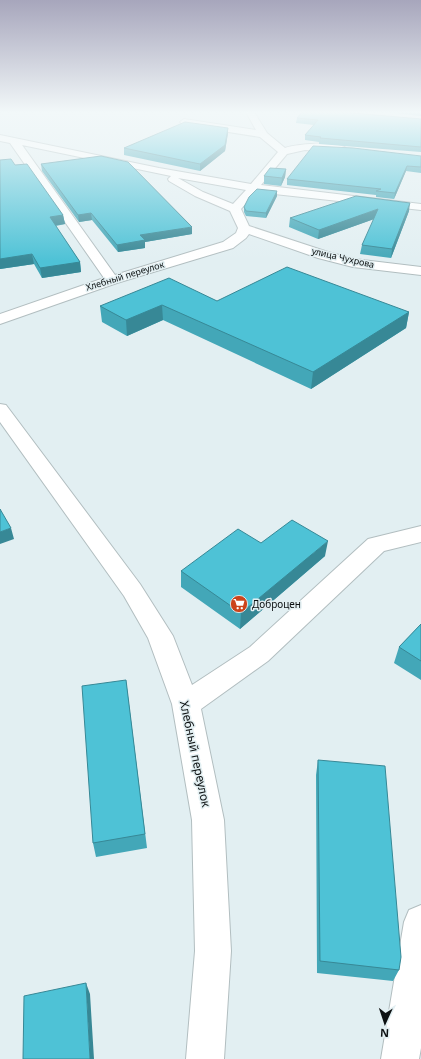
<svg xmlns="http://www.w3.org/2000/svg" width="421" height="1059" viewBox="0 0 421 1059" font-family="'Noto Sans',sans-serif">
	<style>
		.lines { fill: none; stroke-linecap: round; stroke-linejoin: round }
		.minor-casing { stroke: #b2bec0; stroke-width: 2 }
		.minor { fill: #fff; fill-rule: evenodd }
		.wall { fill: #43a7b8 }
		.shaded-wall { fill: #378896 }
		.building { fill: #4ec2d6; stroke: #378896 }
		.labels { text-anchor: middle; stroke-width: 3; stroke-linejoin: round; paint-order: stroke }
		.far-street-label { font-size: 9px; fill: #0d1112; stroke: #e2eff2 }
		.poi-label { font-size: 10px; fill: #0d1112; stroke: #e2eff2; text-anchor: start }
		.near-street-label { font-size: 12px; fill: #0d1112; stroke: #e2eff2 }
	</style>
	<rect width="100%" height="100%" fill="#e2eff2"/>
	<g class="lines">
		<defs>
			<path id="minor" d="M246 112H254L267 133 285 148C296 144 339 140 347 149L342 152 305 150 287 154 261 185 421 204V210L256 192 241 209 249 226 328 252 354 259 421 267V275L353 267 318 258 249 234 246 238 233 248 117 283 0 324V314L104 278 10 143 0 141V135L159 168 251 184 278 152 260 137 184 125 180 122 184 119 256 130ZM22 145 171 176 168 179 169 181 195 196 230 211 238 228 236 233 223 242 115 275ZM178 178 246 190 233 204 203 192Z
				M0 404 6 405 140 584 173 636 192 685 250 647 368 539 421 526V542L384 551 268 661 201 709 224 820 231 951 224 1059H186L195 951 192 820 172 704 148 638 124 596 0 422Z
				M421 905V1048L419 1059H381L404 922 409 910Z"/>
		</defs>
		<!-- minor casing -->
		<use href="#minor" class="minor-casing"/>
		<!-- minor -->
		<use href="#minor" class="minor"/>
	</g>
	<!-- wall -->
	<path class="wall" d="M383 112H421V116Z
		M297 118 421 119V152L319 144V142L305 140V135L314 125 296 123Z
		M228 128V133L225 151 200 171 124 155V148Z
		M421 156V173L406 171 394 199 376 197V195L287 185V179Z
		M0 160 15 165 63 215 65 224 56 226 80 262 81 272 42 278 34 264 0 269Z
		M41 164 192 234 145 242V248L118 252 92 220 79 222 42 171Z
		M286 169 285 177 281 186 264 184V176Z
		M277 191V196L266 218 246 216 244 212V207Z
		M409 211 391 258 360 254 362 245 374 219 318 239 289 227 290 218Z
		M217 301 409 312 406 328 311 389 163 320 127 336 102 322 100 306Z
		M261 543 325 556 240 629 181 587V571Z
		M421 624V680L394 663 399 647Z
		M126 680 147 848 96 857 93 843Z
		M318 760 399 970 393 981 317 973 316 775Z"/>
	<!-- shaded-wall -->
	<path class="shaded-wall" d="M228 128V133L225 151 200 171V164Z
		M407 166 406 171 394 199 395 193Z
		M286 169 285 177 281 186 282 178Z
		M277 191V196L266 218V213Z
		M410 203 409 211 391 258 392 249Z
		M378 209 377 218 318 239 319 230Z
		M91 213 92 220 79 222 78 215Z
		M63 215 65 224 51 226 50 217Z
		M192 227V234L145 242V248L118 252 117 245 140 235Z
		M32 254 34 264 0 269V259Z
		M80 262 81 272 42 278 40 268Z
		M162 305 163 320 127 336 126 320Z
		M409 312 406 328 311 389 313 372Z
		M11 528 14 539 0 544V532Z
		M328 541 325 556 240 629 241 613Z
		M86 983 90 994 94 1059H90Z"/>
	<!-- building -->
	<path class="building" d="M302 112H342L421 119V147L320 138 321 137 305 135 318 120 297 118Z
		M185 122 228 128 225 145 200 164 124 148Z
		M313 146 353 148 421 156V167L407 166 395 193 376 191 381 189 287 179Z
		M101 156 128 162 192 227 140 235 145 240 117 245 91 213 78 215 41 164Z
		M11 159 15 165 27 164 63 215 50 217 80 262 40 268 32 254 0 259V160Z
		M270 168 286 169 282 178 264 176Z
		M257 189 277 191 266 213 246 211 244 207 249 197Z
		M356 196 410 203 392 249 362 245 378 209 319 230 290 218Z
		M287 267 409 312 313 372 162 305 126 320 100 306 169 278 217 301Z
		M0 509 11 528 0 532Z
		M292 520 328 541 241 613 181 571 238 529 261 543Z
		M421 624V661L399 647Z
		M126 680 145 834 93 843 82 686Z
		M318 760 385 766 401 957 399 970 320 961Z
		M86 983 90 1059H23L24 996Z"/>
	<!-- sky -->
	<linearGradient id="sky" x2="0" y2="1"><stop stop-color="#a7a6bc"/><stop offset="0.43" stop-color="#f2f8f9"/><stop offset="1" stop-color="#f2f8f9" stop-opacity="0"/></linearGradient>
	<rect width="421" height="261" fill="url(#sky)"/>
	<!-- icons -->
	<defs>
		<symbol id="supermarket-disc" viewBox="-11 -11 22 22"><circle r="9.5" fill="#cc441b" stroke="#e2eff2"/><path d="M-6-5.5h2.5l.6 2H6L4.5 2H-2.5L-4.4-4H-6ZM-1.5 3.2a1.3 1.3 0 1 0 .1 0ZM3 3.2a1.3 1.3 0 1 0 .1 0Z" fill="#fff"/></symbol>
	</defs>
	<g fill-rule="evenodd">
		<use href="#supermarket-disc" x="229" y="594" width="20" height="20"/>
	</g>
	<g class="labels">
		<!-- far-street labels -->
		<g class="far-street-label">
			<text transform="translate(343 258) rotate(13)" y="3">улица Чухрова</text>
			<text transform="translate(125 276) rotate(-17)" y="3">Хлебный переулок</text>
		</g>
		<!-- poi labels -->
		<g class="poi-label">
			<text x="252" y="608">Доброцен</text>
		</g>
		<!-- near-street labels -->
		<g class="near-street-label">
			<text transform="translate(195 754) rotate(78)" y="4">Хлебный переулок</text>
		</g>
	</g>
	<!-- north arrow -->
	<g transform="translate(385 1023) rotate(183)" stroke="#e2eff2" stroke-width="3" paint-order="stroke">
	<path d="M0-3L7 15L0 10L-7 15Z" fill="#0d1112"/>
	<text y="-6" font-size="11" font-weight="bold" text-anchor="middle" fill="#0d1112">N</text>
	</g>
</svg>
